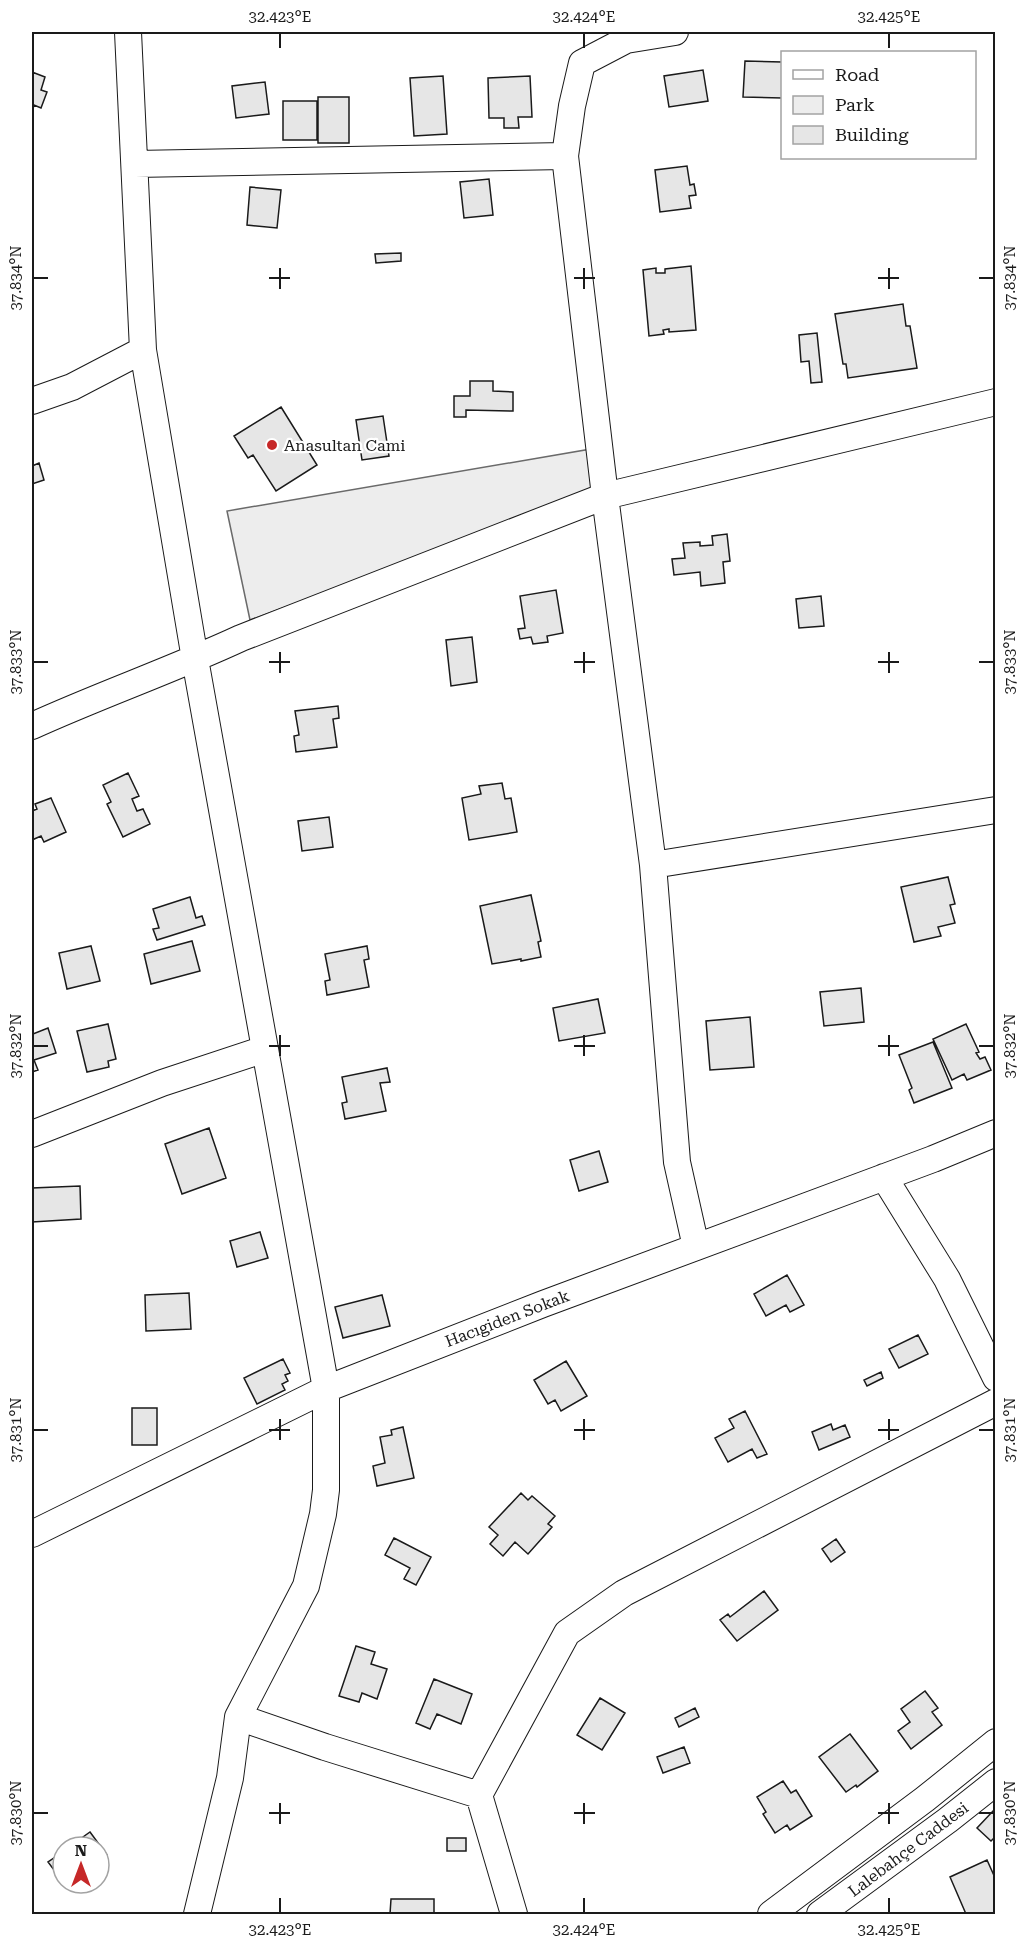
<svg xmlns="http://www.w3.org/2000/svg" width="1027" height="1946" viewBox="0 0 1027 1946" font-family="'Roboto Serif',serif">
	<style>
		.green { fill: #ededed; stroke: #6a6a6a; stroke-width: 1.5 }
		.building { fill: #e6e6e6; stroke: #1a1a1a; stroke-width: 1.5 }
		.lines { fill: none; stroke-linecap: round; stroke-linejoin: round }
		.minor-casing { stroke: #1a1a1a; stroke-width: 28 }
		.minor { stroke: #fff; stroke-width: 26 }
		.ticks { fill: none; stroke: #1a1a1a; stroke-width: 2 }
		.poi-dot { fill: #c62828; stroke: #fff; stroke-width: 2 }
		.labels { text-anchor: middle; stroke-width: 4.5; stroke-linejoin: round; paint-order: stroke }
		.poi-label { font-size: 16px; fill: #1a1a1a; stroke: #fff; text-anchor: start }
		.street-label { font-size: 16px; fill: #1a1a1a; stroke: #fff }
		.neatline { fill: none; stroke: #1a1a1a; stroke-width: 2 }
		.ticks-label { font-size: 15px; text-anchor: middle; fill: #1a1a1a }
	</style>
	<rect width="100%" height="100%" fill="#fff"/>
	<!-- green -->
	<path class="green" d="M597 448 592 495 250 620 227 511Z"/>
	<!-- building -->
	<path class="building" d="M745 61 782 62V98L743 97Z
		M703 70 708 101 669 107 664 76Z
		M32 72 45 77 41 90 47 92 41 108 34 105 32 112Z
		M443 76 447 134 414 136 410 78Z
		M530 76 532 117H518L519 128H504V118H489L488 78Z
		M265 82 269 114 236 118 232 86Z
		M318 97H349V143H318Z
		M283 101H317V140H283Z
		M687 166 690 185 694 184 696 195 689 196 691 208 660 212 655 170Z
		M489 179 493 215 464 218 460 182Z
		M250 187 281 190 277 228 247 225Z
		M401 253V261L376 263 375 254Z
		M691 266 696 330 669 332V329L663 330 664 334 649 336 643 270 656 268V273H665V269Z
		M903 304 906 326H910L917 368 848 378 846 364H843L835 314Z
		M817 333 822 382 811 383 809 361 801 362 799 335Z
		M470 381H493V391L513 392V411L466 410V417H454V396H470Z
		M281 407 317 465 276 491 253 455 248 458 234 436Z
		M383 416 389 456 362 460 356 420Z
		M39 463 44 480 32 484V466Z
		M727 534 730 561 723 562 725 583 701 586 700 572 674 575 672 559 685 558 683 543 700 542V546L713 545 712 536Z
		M556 590 563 633 547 636 548 642 533 644 531 637 520 639 518 629 525 628 520 596Z
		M821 596 824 626 799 628 796 599Z
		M472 637 477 682 451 686 446 640Z
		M338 706 339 718 333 719 337 747 296 752 294 736 299 735 295 711Z
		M128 773 139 796 132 799 137 811 143 809 150 824 123 837 107 804 111 802 103 785Z
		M502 783 505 799 511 798 517 832 469 840 462 798 481 794 479 786Z
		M51 798 66 832 44 842 41 836 32 840V811L37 809 35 804Z
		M329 817 333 847 302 851 298 821Z
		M948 877 955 904 950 905 955 923 938 927 941 936 914 942 901 887Z
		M531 895 541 941 538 942 541 957 521 961V959L492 964 480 906Z
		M190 897 196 918 202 916 205 925 157 940 153 929 159 928 153 909Z
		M192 941 200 971 151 984 144 954Z
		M91 946 100 981 67 989 59 953Z
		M367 946 369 959 364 960 369 987 327 995 325 981 330 980 325 954Z
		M861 988 864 1022 824 1026 820 992Z
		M598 999 605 1033 559 1041 553 1008Z
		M750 1017 754 1067 710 1070 706 1021Z
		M108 1024 116 1059 108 1061 109 1067 87 1072 77 1031Z
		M966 1024 979 1052 976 1053 980 1059 985 1057 991 1070 967 1080 964 1074 952 1080 933 1039Z
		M48 1028 56 1053 34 1060 38 1070 32 1072V1030L33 1034Z
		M933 1042 952 1088 914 1103 909 1090 912 1088 899 1055Z
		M387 1068 390 1082 380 1083 386 1111 345 1119 342 1103 347 1102 342 1077Z
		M209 1128 226 1178 182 1194 165 1144Z
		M599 1151 608 1182 579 1191 570 1160Z
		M80 1186 81 1219 32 1222V1188Z
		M260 1232 268 1258 237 1267 230 1241Z
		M787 1275 804 1305 790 1312 786 1305 766 1316 754 1294Z
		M189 1293 191 1329 146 1331 145 1295Z
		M382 1295 390 1326 343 1338 335 1307Z
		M918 1335 928 1354 899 1368 889 1349Z
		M283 1359 290 1373 285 1375 288 1381 282 1384 285 1390 257 1404 244 1378Z
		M566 1361 587 1396 561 1411 555 1400 548 1404 534 1380Z
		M881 1372 883 1378 867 1386 864 1380Z
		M132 1408H157V1445H132Z
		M745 1411 767 1454 757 1458 752 1449 728 1462 715 1438 734 1428 729 1419Z
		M831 1424 833 1430 845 1425 850 1437 819 1450 812 1432Z
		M403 1427 414 1478 377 1486 373 1466 385 1463 380 1437 392 1435 391 1430Z
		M521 1493 528 1500 532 1496 555 1516 548 1524 552 1527 528 1554 515 1542 503 1556 490 1544 498 1535 489 1527Z
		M394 1538 431 1557 416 1585 404 1579 410 1568 385 1555Z
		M836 1539 845 1552 831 1562 822 1549Z
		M764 1591 778 1610 737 1641 720 1620 728 1614 730 1617Z
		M356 1646 375 1652 371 1664 387 1669 377 1699 362 1693 359 1702 339 1696Z
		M434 1679 472 1694 461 1724 437 1714 430 1729 416 1723Z
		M925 1691 938 1708 932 1712 942 1725 911 1749 898 1731 910 1722 901 1709Z
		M600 1698 625 1713 602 1750 577 1735Z
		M695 1708 699 1717 679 1727 675 1718Z
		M850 1734 878 1771 857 1787 856 1785 846 1792 819 1757Z
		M684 1747 690 1763 663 1773 657 1757Z
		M783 1781 791 1793 796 1790 812 1816 790 1830 787 1825 775 1833 763 1814 766 1812 757 1797Z
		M993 1811 996 1814V1836L991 1841 977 1828Z
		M90 1832 107 1855 99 1861V1847H69Z
		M447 1838H466V1851H447Z
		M63 1852V1882L48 1862Z
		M987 1860 996 1880V1914H966L950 1877Z
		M391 1899H434V1914H390Z"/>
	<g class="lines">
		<defs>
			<path id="minor" d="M128 32 143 350 195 659 326 1389V1490L323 1514 306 1586 238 1717 230 1778 197 1914
				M565 156 605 496 653 865 996 810
				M135 164 565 156 572 106 582 63 626 40 675 32
				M32 401 72 387 143 350
				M32 726C100 695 172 670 241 638L605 496 996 402
				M653 865 677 1162 696 1247
				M32 1134 162 1083 265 1049
				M884 1177 947 1279 996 1378
				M32 1534 326 1389 543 1304 933 1159 996 1133
				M238 1717 325 1747 479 1795 567 1633 624 1593 996 1402
				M479 1795 514 1914
				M771 1914 925 1799 996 1742
				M820 1914 948 1820 996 1782"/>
		</defs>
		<!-- minor casing -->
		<use href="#minor" class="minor-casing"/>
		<!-- minor -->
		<use href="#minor" class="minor"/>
	</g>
	<!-- ticks -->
	<path class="ticks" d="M280 33V48M584 33V48M889 33V48M280 268V289M584 268V289M889 268V289M33 278H48M269 278H290M574 278H595M878 278H899M979 278H994M280 652V673M584 652V673M889 652V673M33 662H48M269 662H290M574 662H595M878 662H899M979 662H994M280 1035V1056M584 1035V1056M889 1035V1056M33 1046H48M269 1046H290M574 1046H595M878 1046H899M979 1046H994M280 1419V1440M584 1419V1440M889 1419V1440M33 1430H48M269 1430H290M574 1430H595M878 1430H899M979 1430H994M280 1803V1824M584 1803V1824M889 1803V1824M33 1813H48M269 1813H290M574 1813H595M878 1813H899M979 1813H994M280 1898V1913M584 1898V1913M889 1898V1913"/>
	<!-- markers -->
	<circle class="poi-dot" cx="272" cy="445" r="6"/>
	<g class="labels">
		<!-- poi labels -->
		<g class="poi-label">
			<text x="284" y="451">Anasultan Cami</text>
		</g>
		<!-- street labels -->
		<g class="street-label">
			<text transform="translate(507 1318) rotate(-21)" y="6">Hacıgiden Sokak</text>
			<text transform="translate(908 1849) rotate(-37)" y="6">Lalebahçe Caddesi</text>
		</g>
	</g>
	<!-- border -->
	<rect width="1027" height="1946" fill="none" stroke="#ffffff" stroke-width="66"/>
	<!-- legend -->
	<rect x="781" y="51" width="195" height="108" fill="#ffffff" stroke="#a3a3a3" stroke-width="1.5"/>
	<rect x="793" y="70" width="30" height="9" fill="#ffffff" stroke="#a3a3a3" stroke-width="1.5"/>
	<text x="835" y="81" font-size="18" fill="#1a1a1a">Road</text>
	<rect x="793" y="96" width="30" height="18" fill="#ededed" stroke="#a3a3a3" stroke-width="1.5"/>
	<text x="835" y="111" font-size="18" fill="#1a1a1a">Park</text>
	<rect x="793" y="126" width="30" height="18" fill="#e6e6e6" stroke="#a3a3a3" stroke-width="1.5"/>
	<text x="835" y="141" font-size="18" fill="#1a1a1a">Building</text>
	<!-- north arrow -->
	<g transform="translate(81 1865)"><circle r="28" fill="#ffffff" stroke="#a3a3a3" stroke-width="1.5"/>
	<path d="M0-4.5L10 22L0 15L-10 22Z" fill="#c62828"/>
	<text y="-9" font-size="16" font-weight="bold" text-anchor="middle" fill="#1a1a1a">N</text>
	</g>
	<rect x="33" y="33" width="961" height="1880" class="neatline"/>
	<g class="ticks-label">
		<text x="280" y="22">32.423°E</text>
		<text x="584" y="22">32.424°E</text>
		<text x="889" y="22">32.425°E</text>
		<text transform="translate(16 278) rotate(-90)" y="5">37.834°N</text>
		<text transform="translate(1010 278) rotate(-90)" y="5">37.834°N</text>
		<text transform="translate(16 662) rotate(-90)" y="5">37.833°N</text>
		<text transform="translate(1010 662) rotate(-90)" y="5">37.833°N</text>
		<text transform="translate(16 1046) rotate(-90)" y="5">37.832°N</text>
		<text transform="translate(1010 1046) rotate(-90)" y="5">37.832°N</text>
		<text transform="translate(16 1430) rotate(-90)" y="5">37.831°N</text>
		<text transform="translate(1010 1430) rotate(-90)" y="5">37.831°N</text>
		<text transform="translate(16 1813) rotate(-90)" y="5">37.830°N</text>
		<text transform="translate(1010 1813) rotate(-90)" y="5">37.830°N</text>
		<text x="280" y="1935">32.423°E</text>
		<text x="584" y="1935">32.424°E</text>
		<text x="889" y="1935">32.425°E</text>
	</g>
</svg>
